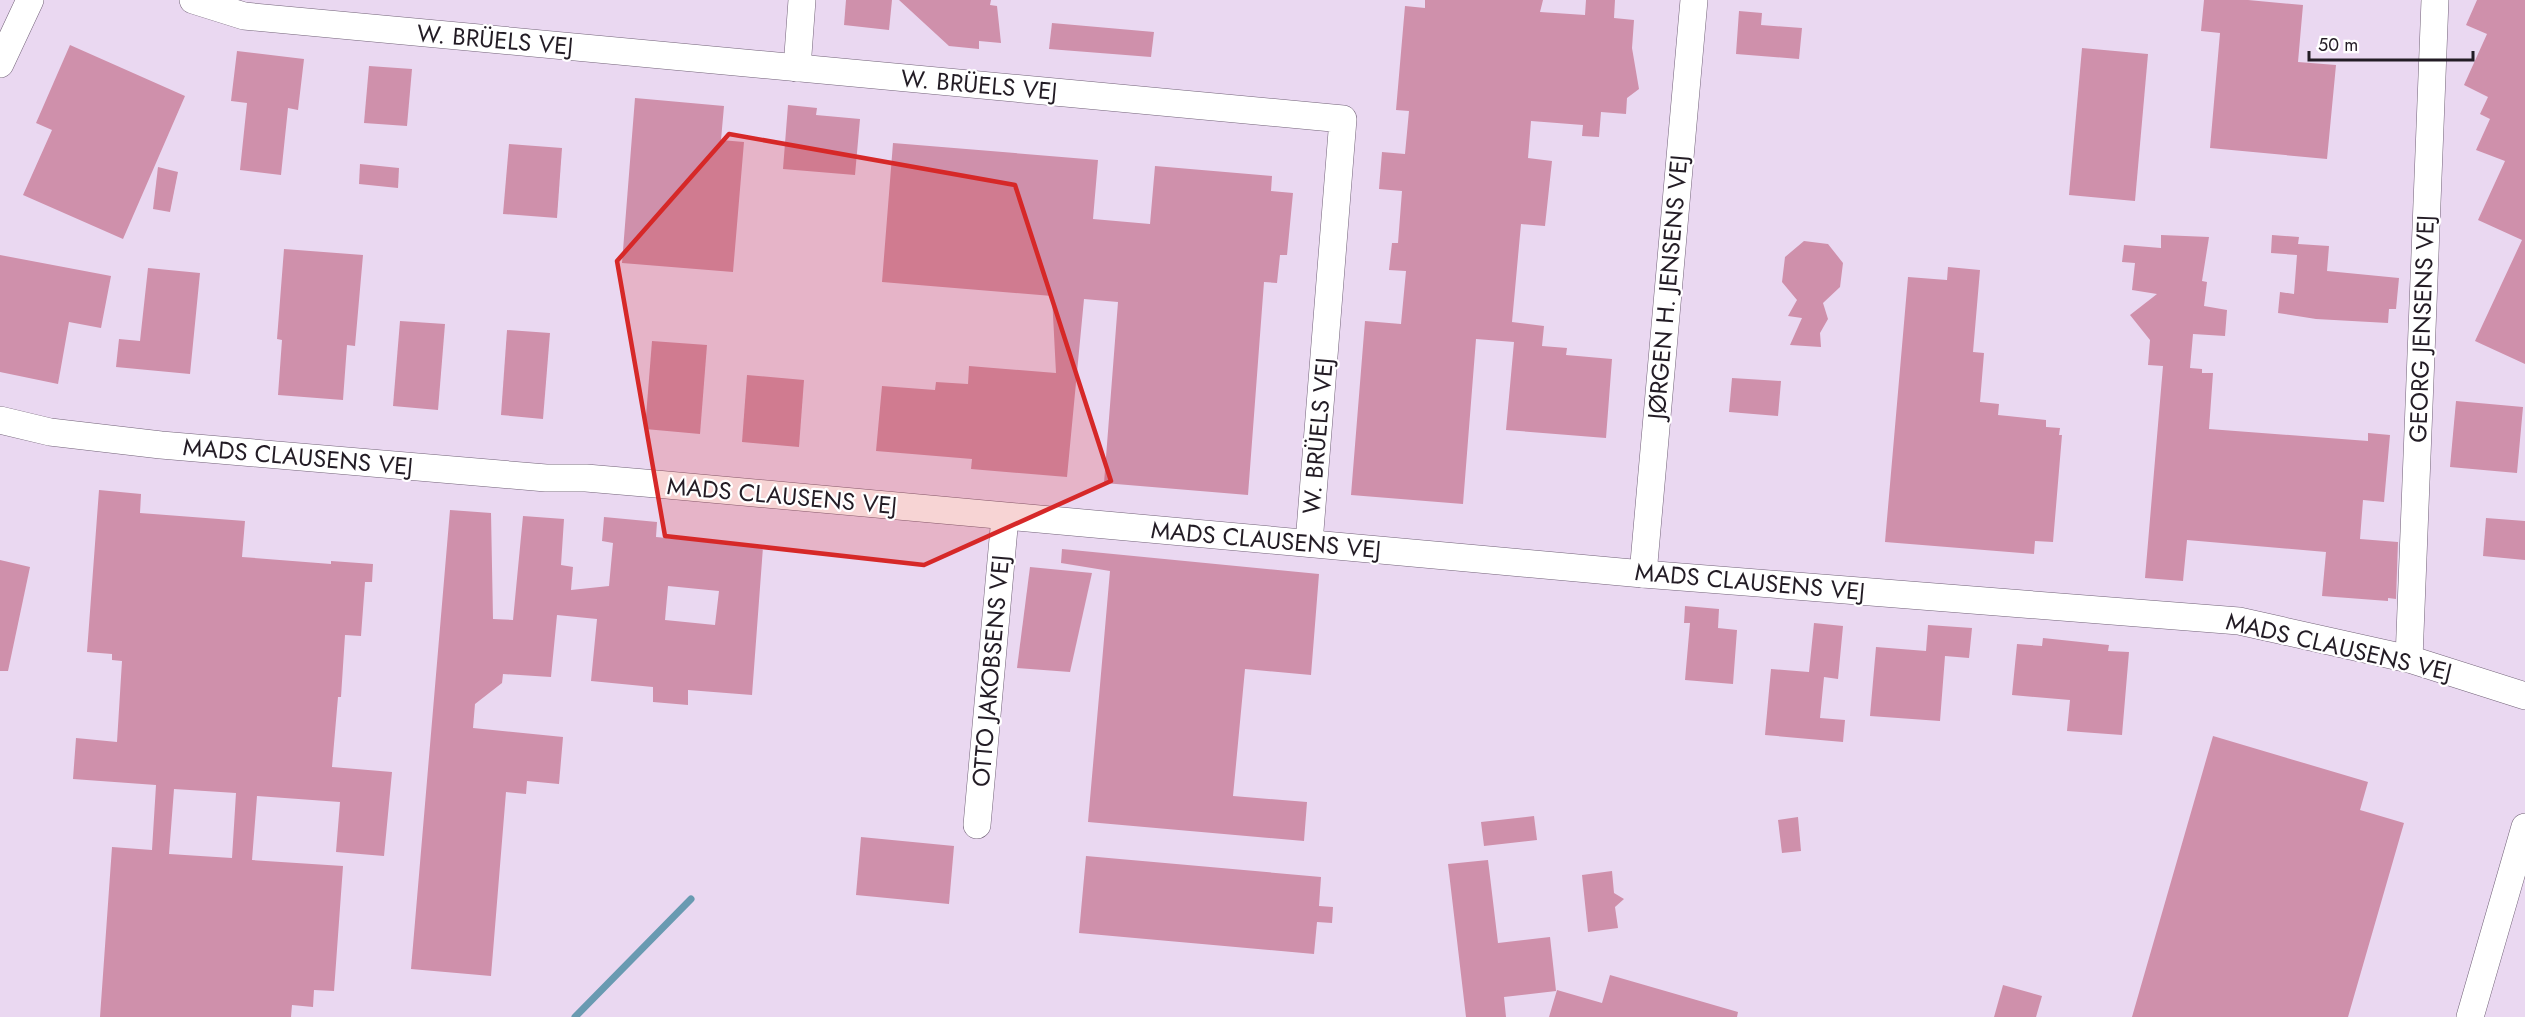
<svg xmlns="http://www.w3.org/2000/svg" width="2525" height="1017" font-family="Jost,sans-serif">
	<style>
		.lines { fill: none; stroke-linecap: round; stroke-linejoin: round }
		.stream { stroke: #699ab1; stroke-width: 7 }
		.building { fill: #cf90ab; fill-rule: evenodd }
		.minor-casing { stroke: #726278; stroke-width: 28 }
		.minor { stroke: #fff; stroke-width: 27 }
		.marked { fill: #d62828; fill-opacity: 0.2; stroke: #d62828; stroke-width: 4.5; stroke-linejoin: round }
		.labels { text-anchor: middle; stroke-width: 4.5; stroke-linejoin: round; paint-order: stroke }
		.street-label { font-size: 24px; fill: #231c25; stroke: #fff }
	</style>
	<rect width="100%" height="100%" fill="#ead8f1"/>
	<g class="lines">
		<!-- stream -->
		<path class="stream" d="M575,1017L691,899"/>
	</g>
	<!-- building -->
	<g class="building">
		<path d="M846,0H892L889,30L844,25Z"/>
		<path d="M899,0H991L990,5L997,6L1001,43L979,41V49L949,46Z"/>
		<path d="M1425,0H1543L1540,12L1585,15L1586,0H1615L1614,18L1634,20L1632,48L1639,89L1627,98L1626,114L1601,112L1599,137L1582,136L1583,125L1531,121L1528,158L1552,161L1545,226L1521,224L1512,322L1544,326L1542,346L1567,348L1566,355L1612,359L1606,438L1506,430L1514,342L1476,339L1463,504L1351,495L1365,321L1401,324L1406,271L1389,270L1392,243H1398L1402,191L1379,189L1382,152L1405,154L1409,111L1396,110L1405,6L1425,8Z"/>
		<path d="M2204,0H2248L2303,5L2298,62L2336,65L2327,159L2210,148L2220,33L2201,31Z"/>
		<path d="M2477,0H2525V364L2475,341L2522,240L2478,220L2505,161L2476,150L2490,119L2480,114L2488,97L2464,85L2487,34L2466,25Z"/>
		<path d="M1739,11L1762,13L1761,25L1802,28L1799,59L1736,54Z"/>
		<path d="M1052,23L1154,32L1151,57L1049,49Z"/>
		<path d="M70,45L185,96L123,239L23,195L52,130L36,123Z"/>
		<path d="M2082,48L2148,54L2135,201L2069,195Z"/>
		<path d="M237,51L304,59L298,110L288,108L281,175L240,170L247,103L231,101Z"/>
		<path d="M369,66L412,69L407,126L364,123Z"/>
		<path d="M635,98L724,106L721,140L744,142L733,272L622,263Z"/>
		<path d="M788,105L817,108L816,115L860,119L855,175L783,169Z"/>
		<path d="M893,143L1098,160L1093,219L1150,224L1155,166L1272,176L1271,191L1293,193L1287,255H1280L1277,283L1264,282L1248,495L1104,483L1118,302L1084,299L1067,477L971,469L972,459L876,451L882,386L935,390L936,382L968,384L969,366L1056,373L1052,296L882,282Z"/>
		<path d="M509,144L562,148L557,218L503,214Z"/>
		<path d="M360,164L399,168L398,188L359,184Z"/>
		<path d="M158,167L178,172L170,212L153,209Z"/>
		<path d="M2161,235L2209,237L2202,281L2207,282L2204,306L2227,310L2225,336L2193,334L2190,368L2202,369V373H2213L2209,429L2368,441V433L2390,435L2384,502L2363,500L2360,539L2398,542L2396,599L2388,598V601L2322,596L2326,552L2187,540L2183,581L2145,578L2163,366L2148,365L2150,340L2130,315L2157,294L2132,290L2135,263L2122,262L2124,245L2161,248Z"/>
		<path d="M2272,235L2299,237L2298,244L2329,246L2327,271L2399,278L2396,309H2389L2388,323L2316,319L2278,313L2280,292L2294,294L2297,255L2271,253Z"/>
		<path d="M1804,241L1828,244L1843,263L1840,287L1823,303L1828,319L1820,333L1821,347L1790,345L1802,318L1788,316L1797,300L1782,282L1785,257Z"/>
		<path d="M284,249L363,255L355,346L347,345L343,400L278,395L282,340L277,339Z"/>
		<path d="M0,255L111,276L101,328L69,322L58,384L0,372Z"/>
		<path d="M1948,267L1980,270L1973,352L1984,353L1980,402L1999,404L1998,415L2046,420V427L2060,428L2059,435H2062L2053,542L2035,541L2034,554L1885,542L1908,277L1947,280Z"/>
		<path d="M148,268L200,273L190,374L116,367L119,339L140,341Z"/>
		<path d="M400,321L445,324L438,410L393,406Z"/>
		<path d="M507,330L550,333L543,419L501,415Z"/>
		<path d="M652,341L707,345L700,434L645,429Z"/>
		<path d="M747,375L804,380L799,447L742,442Z"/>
		<path d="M1732,378L1781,381L1778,416L1729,412Z"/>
		<path d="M2456,401L2523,407L2517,473L2450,467Z"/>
		<path d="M99,490L141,494L140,513L245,521L242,557L331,564V561L373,564L372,582H365L361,636L345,635L341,697H338L332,767L392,772L384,856L336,852L340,802L257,796L252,860L343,866L334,991L314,990L313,1007L292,1005L291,1017H100L112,847L152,850L156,785L73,779L76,738L117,742L122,661L112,660V654L87,652ZM174,789L236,793L232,858L169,854Z"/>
		<path d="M450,510L491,513L493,619L513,620L523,516L564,519L561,565L573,567L571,590L609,586L613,543L602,541L604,517L657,522L656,537L763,547L752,695L688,690V705L653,702V687L591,681L597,619L557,615L551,677L503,674L502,683L475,704L473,728L563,737L559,784L527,781L526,794L506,792L491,976L411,969ZM668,586L719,591L715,625L665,620Z"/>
		<path d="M2486,518L2525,521V560L2483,556Z"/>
		<path d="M1062,549L1319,574L1311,675L1245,669L1233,796L1307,802L1304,841L1088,822L1110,571L1061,563Z"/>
		<path d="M0,560L30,567L8,671H0Z"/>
		<path d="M1030,567L1092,573L1070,672L1017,668Z"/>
		<path d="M1685,606L1719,609L1718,628L1737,630L1733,684L1685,680L1690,623H1684Z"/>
		<path d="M1814,623L1843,626L1838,679L1824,677L1820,718L1845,720L1843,742L1765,735L1771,669L1809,672Z"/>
		<path d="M1928,625L1972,628L1969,658L1945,656L1940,721L1870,716L1876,647L1926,651Z"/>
		<path d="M2043,638L2109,645L2108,651L2129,652L2122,735L2067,731L2070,700L2012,695L2017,644L2042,646Z"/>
		<path d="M2213,736L2368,782L2360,810L2404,823L2348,1017H2132Z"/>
		<path d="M1534,816L1537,840L1484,846L1481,822Z"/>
		<path d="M1798,817L1801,851L1782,853L1778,820Z"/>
		<path d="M861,837L954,846L949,904L856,895Z"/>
		<path d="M1086,856L1321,877L1319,906L1333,907L1332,923L1317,922L1314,954L1079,933Z"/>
		<path d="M1488,860L1498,943L1550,937L1556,991L1504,997L1506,1017H1466L1448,864Z"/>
		<path d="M1612,871L1614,893L1624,899L1615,907L1618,928L1588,932L1582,875Z"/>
		<path d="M1610,975L1738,1012L1737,1017H1549L1557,990L1602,1003Z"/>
		<path d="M2003,985L2042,996L2036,1017H1994Z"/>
	</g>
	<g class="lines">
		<!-- minor casing -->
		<g class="minor-casing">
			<g id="minor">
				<path d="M193,0L244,16L1343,119L1309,543"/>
				<path d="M0,64L30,0"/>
				<path d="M797,68L802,0"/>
				<path d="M0,420L50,432L161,445L546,478H586L656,484L1643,574L2239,621L2409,659L2525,696"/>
				<path d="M1643,574L1694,0"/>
				<path d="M2409,659L2435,0"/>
				<path d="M977,825L1005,517"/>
				<path d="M2470,1017L2525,827"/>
			</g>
		</g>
		<!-- minor -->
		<use href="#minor" class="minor"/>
	</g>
	<!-- marked area -->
	<path class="marked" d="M729,134L1015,185L1111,481L924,565L665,536L617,261Z"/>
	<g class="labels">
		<!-- street labels -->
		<g class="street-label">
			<text transform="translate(495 40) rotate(5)" y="8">W. BRÜELS VEJ</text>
			<text transform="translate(979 85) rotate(5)" y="8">W. BRÜELS VEJ</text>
			<text transform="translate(1668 287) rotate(-85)" y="8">JØRGEN H. JENSENS VEJ</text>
			<text transform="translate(2422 329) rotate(-88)" y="8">GEORG JENSENS VEJ</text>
			<text transform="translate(1318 436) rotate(-85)" y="8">W. BRÜELS VEJ</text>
			<text transform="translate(298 457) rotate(5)" y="8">MADS CLAUSENS VEJ</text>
			<text transform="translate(782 496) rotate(5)" y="8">MADS CLAUSENS VEJ</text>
			<text transform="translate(1266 540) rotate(5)" y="8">MADS CLAUSENS VEJ</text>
			<text transform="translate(1750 582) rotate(5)" y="8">MADS CLAUSENS VEJ</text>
			<text transform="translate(2339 647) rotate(13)" y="8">MADS CLAUSENS VEJ</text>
			<text transform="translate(991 671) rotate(-85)" y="8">OTTO JAKOBSENS VEJ</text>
		</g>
	</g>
	<!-- scale -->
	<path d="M2309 51v9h164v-9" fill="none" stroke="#231c25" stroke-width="3"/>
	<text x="2318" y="51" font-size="18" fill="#231c25" stroke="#ffffff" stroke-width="4.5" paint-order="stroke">50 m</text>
</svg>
